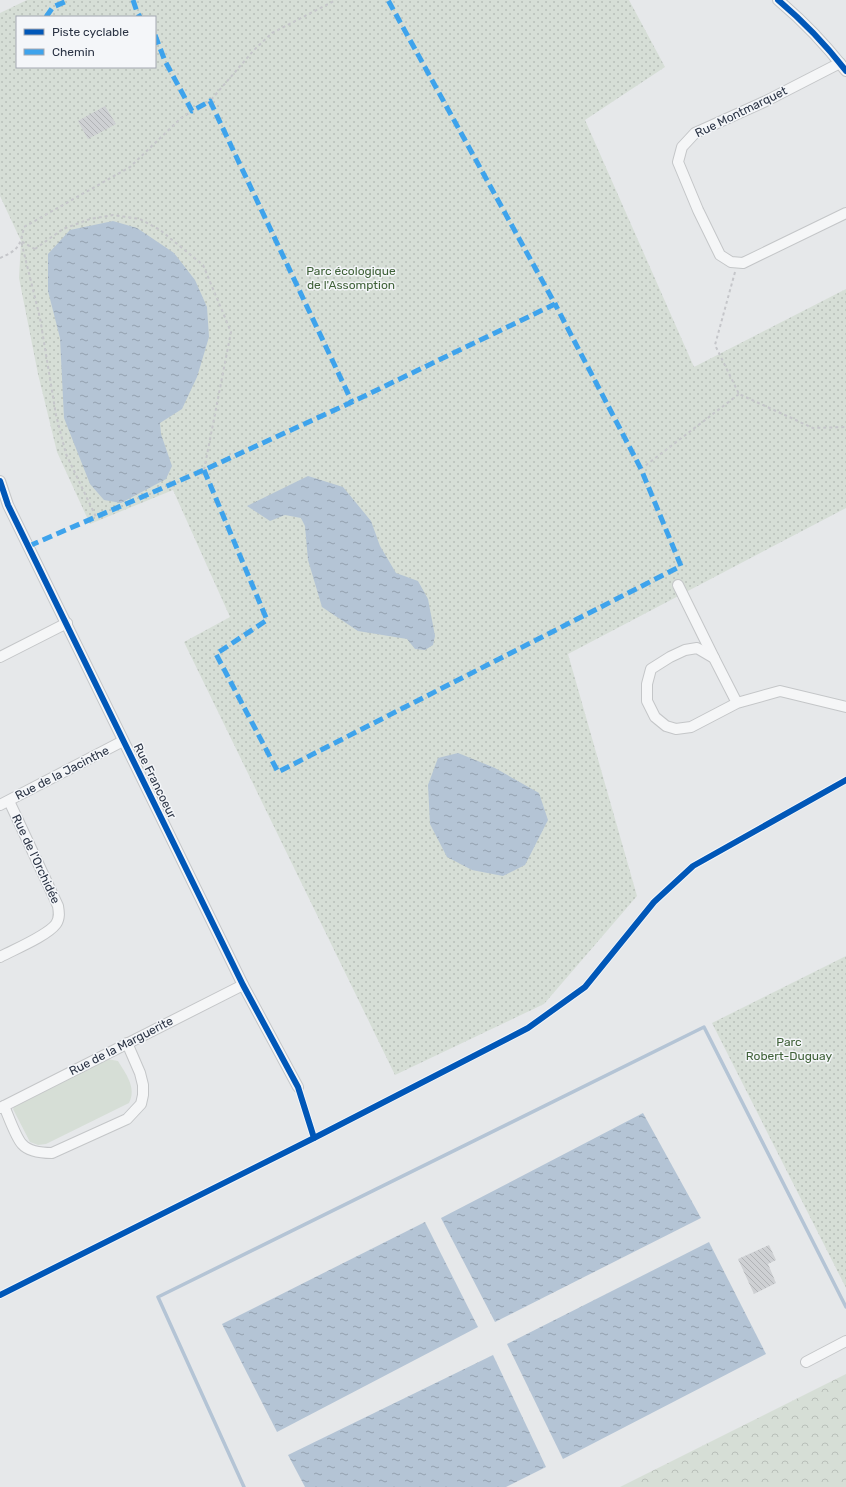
<svg xmlns="http://www.w3.org/2000/svg" width="846" height="1487" font-family="Rubik,sans-serif">
	<style>
		.grass { fill: #d6ded6 }
		.forest { fill: url(#forest-crowns) }
		.park { fill: url(#park-dots); fill-rule: evenodd }
		.water { fill: url(#water-ripples) }
		.lines { fill: none; stroke-linecap: round; stroke-linejoin: round }
		.stream { stroke: #b4c4d5; stroke-width: 3.5 }
		.building { fill: url(#building-back-hatch) }
		.minor-casing { stroke: #c4c6c8; stroke-width: 12 }
		.path { stroke: #c5c6ca; stroke-width: 2; stroke-dasharray: 3 3; stroke-linecap: butt }
		.minor { stroke: #f5f6f7; stroke-width: 10 }
		.quiet { stroke: #3ea3ec; stroke-width: 5; stroke-dasharray: 10 5; stroke-linecap: butt }
		.cycleway-casing { stroke: #f4f6f9; stroke-width: 8 }
		.cycleway { stroke: #0057b8; stroke-width: 6 }
		.labels { text-anchor: middle; stroke-width: 3; stroke-linejoin: round; paint-order: stroke }
		.street-label { font-size: 12px; fill: #2b3445; stroke: #f4f6f9 }
		.park-label { font-size: 12px; fill: #3f6138; stroke: #f4f6f9 }
	</style>
	<defs>
		<pattern id="forest-crowns" width="20" height="18" patternUnits="userSpaceOnUse"><rect width="20" height="18" fill="#d6ded6"/><path d="M2 6a3 3 0 1 1 6 0M12 15a3 3 0 1 1 6 0" fill="none" stroke="#b8bfb9"/></pattern>
		<pattern id="park-dots" width="8" height="8" patternUnits="userSpaceOnUse"><rect width="8" height="8" fill="#d6ded6"/><path d="M2 2h.1M6 6h.1" fill="none" stroke="#b8bfb9" stroke-width="1.8" stroke-linecap="round"/></pattern>
		<pattern id="water-ripples" width="26" height="14" patternUnits="userSpaceOnUse"><rect width="26" height="14" fill="#b4c4d5"/><path d="M2 4q2-2 4 0t4 0M15 11q2-2 4 0t4 0" fill="none" stroke="#93a0af"/></pattern>
		<pattern id="building-back-hatch" width="6" height="6" patternUnits="userSpaceOnUse"><rect width="6" height="6" fill="#ced0d3"/><path d="M-1 5l2 2M0 0l6 6M5-1l2 2" fill="none" stroke="#b1b3b6"/></pattern>
	</defs>
	<rect width="100%" height="100%" fill="#e6e8ea"/>
	<!-- grass -->
	<path class="grass" d="M107,1059L118,1061C126,1074 137,1088 129,1103L46,1144L38,1145L30,1142L13,1109L16,1104Z"/>
	<!-- forest -->
	<path class="forest" d="M846,1374V1487H620Z"/>
	<!-- park -->
	<g class="park">
		<path d="M27,0H629L665,67L585,120L694,367L846,289V508L568,654L637,896L544,1004L395,1075L184,642L230,617L173,490L90,524L57,452L38,374L19,278L21,241L0,196V13ZM17,17H155V67H17Z"/>
		<path d="M846,956V1288L712,1023Z"/>
	</g>
	<!-- water -->
	<g class="water">
		<path d="M113,221L137,228L174,253L195,280L207,307L209,337L197,377L182,409L160,423L161,434L172,466L166,479L121,503L104,500L90,484L64,418L60,338L48,291V254L70,230Z"/>
		<path d="M308,476L343,487L371,521L380,546L396,573L418,581L428,599L435,636L433,645L425,650L415,649L407,639L358,631L322,607L308,560L305,526L301,518L285,515L270,521L247,506Z"/>
		<path d="M458,753L495,768L539,793L548,820L525,865L503,876L472,870L447,857L430,824L428,785L438,758Z"/>
		<path d="M643,1113L701,1218L495,1322L441,1218Z"/>
		<path d="M425,1222L478,1327L277,1432L222,1324Z"/>
		<path d="M709,1242L766,1354L563,1459L507,1344Z"/>
		<path d="M493,1355L546,1467L506,1487H305L288,1455Z"/>
	</g>
	<g class="lines">
		<!-- stream -->
		<path class="stream" d="M244,1487L158,1297L704,1027L846,1307"/>
	</g>
	<!-- building -->
	<g class="building">
		<path d="M105,106L116,124L88,139L78,121Z"/>
		<path d="M769,1245L776,1260L768,1264L776,1283L754,1294L738,1259Z"/>
	</g>
	<g class="lines">
		<!-- minor casing -->
		<g class="minor-casing">
			<g id="minor">
				<path d="M778,0C803,21 826,45 846,71"/>
				<path d="M840,63L766,101L695,133L682,147L678,162L698,210L720,255L731,262L743,263L846,213"/>
				<path d="M0,481L8,505L243,985L298,1087"/>
				<path d="M678,585L714,658"/>
				<path d="M0,657L67,623"/>
				<path d="M737,703L714,658L697,648L685,650L670,657L651,669L647,684V701L655,717L666,726L676,729L691,727L737,703L780,691L846,707"/>
				<path d="M0,805L123,741"/>
				<path d="M0,957C15,949 47,936 56,924C60,918 59,912 58,906L9,801"/>
				<path d="M4,1106C8,1115 16,1138 22,1144C29,1152 42,1153 52,1153L127,1119L141,1104L143,1095V1085L140,1073L127,1043"/>
				<path d="M0,1108L243,985"/>
				<path d="M806,1362L846,1341"/>
			</g>
		</g>
		<!-- path -->
		<g class="path">
			<path d="M35,249L63,229L90,219L113,215L140,219L160,230L203,265L231,332L204,470"/>
			<path d="M35,249L21,241L40,318L56,415L66,454L96,517"/>
			<path d="M0,258C18,250 20,247 24,227L130,167L181,118L210,101L254,50L272,33L336,0"/>
			<path d="M735,272L715,345L739,394L813,428L846,427"/>
			<path d="M641,469L739,394"/>
			<path d="M671,571L674,576"/>
		</g>
		<!-- minor -->
		<use href="#minor" class="minor"/>
		<!-- quiet -->
		<g class="quiet">
			<path d="M133,0L137,12L140,17"/>
			<path d="M46,17L53,7L69,0"/>
			<path d="M155,35L165,61L192,111L210,101L352,402"/>
			<path d="M204,470L267,620L216,654L278,772L681,566L641,469L555,304"/>
			<path d="M29,546L204,470L352,402L555,304L388,0"/>
		</g>
		<!-- cycleway casing -->
		<g class="cycleway-casing">
			<g id="cycleway">
				<path d="M778,0C803,21 826,45 846,71"/>
				<path d="M0,481L8,505L243,985L298,1087L314,1138"/>
				<path d="M0,1295L314,1138L528,1028L585,987L654,902L693,866L846,780"/>
			</g>
		</g>
		<!-- cycleway -->
		<use href="#cycleway" class="cycleway"/>
	</g>
	<g class="labels">
		<!-- street labels -->
		<g class="street-label">
			<text transform="translate(741 112) rotate(-26)" y="4">Rue Montmarquet</text>
			<text transform="translate(62 773) rotate(-27)" y="4">Rue de la Jacinthe</text>
			<text transform="translate(155 781) rotate(64)" y="4">Rue Francoeur</text>
			<text transform="translate(36 859) rotate(65)" y="4">Rue de l'Orchidée</text>
			<text transform="translate(121 1046) rotate(-27)" y="4">Rue de la Marguerite</text>
		</g>
		<!-- park labels -->
		<g class="park-label">
			<text x="351" y="275">Parc écologique<tspan x="351" dy="14">de l'Assomption</tspan></text>
			<text x="789" y="1046">Parc<tspan x="789" dy="14">Robert-Duguay</tspan></text>
		</g>
	</g>
	<!-- legend -->
	<rect x="16" y="16" width="140" height="52" fill="#f4f6f9" stroke="#a4a8b1"/>
	<rect x="24" y="29" width="20" height="6" fill="#0057b8" stroke="#a4a8b1"/>
	<text x="52" y="36" font-size="12" fill="#2b3445">Piste cyclable</text>
	<rect x="24" y="49" width="20" height="6" fill="#3ea3ec" stroke="#a4a8b1"/>
	<text x="52" y="56" font-size="12" fill="#2b3445">Chemin</text>
</svg>
